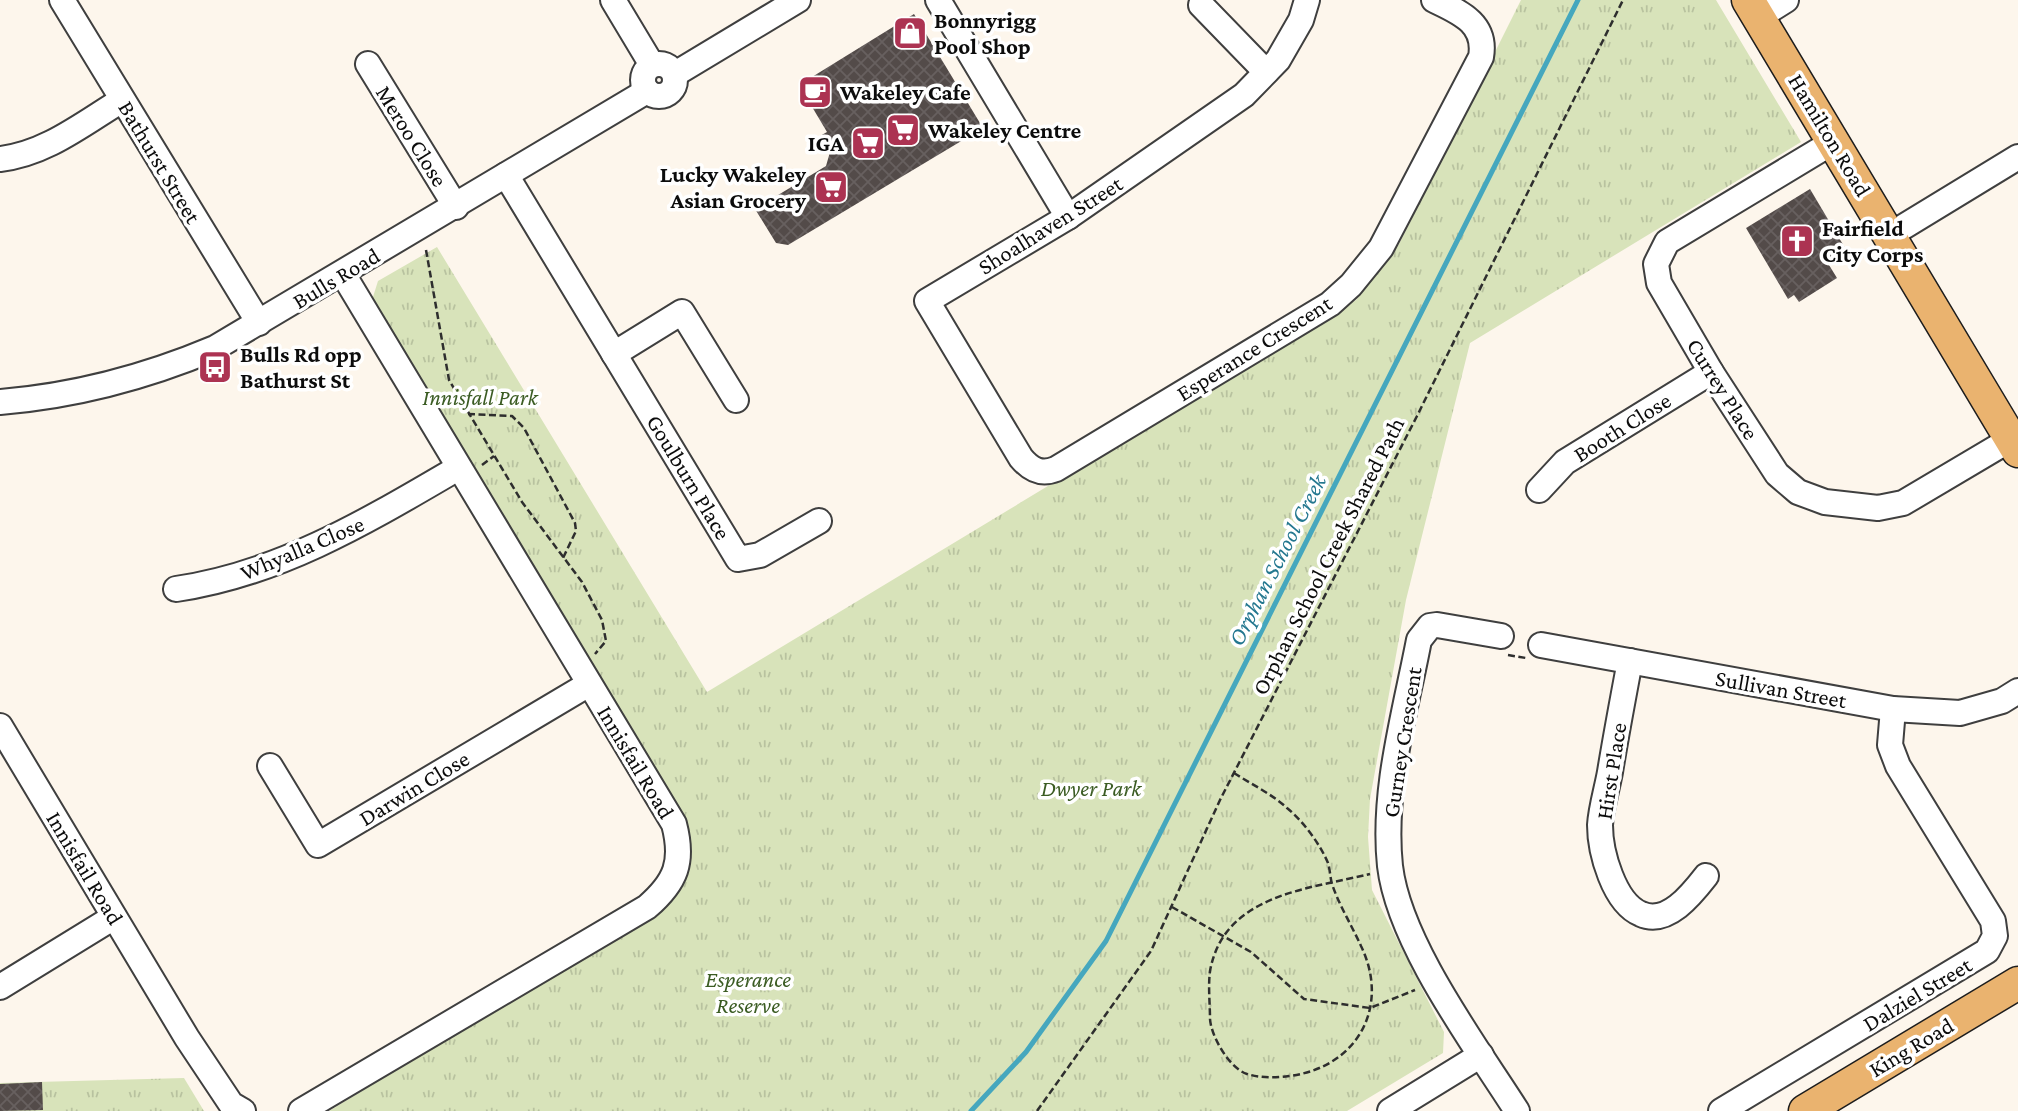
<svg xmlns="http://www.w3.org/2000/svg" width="2018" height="1111" font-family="'Crimson Pro',serif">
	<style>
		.park { fill: url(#park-tufts) }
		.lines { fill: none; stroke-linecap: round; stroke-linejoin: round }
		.stream { stroke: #45a7be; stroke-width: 5 }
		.building { fill: url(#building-cross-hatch) }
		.minor-casing { stroke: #3f3f3f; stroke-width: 28 }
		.major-casing { stroke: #1d1d1d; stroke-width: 35 }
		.path { stroke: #2e2e2e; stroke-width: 2.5; stroke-dasharray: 7 3.5; stroke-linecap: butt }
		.minor { stroke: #fff; stroke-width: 24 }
		.major { stroke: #eab36f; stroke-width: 32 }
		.labels { text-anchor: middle; stroke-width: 7; stroke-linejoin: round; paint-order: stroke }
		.poi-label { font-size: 23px; font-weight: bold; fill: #0c0c0c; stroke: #fff; text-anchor: start }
		.street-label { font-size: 23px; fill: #0c0c0c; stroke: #fff }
		.park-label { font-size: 23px; font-style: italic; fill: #3b5c23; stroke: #fff }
		.water-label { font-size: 24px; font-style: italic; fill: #23778f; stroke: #fff }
	</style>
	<defs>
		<pattern id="park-tufts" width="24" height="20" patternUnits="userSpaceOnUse" patternTransform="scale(1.75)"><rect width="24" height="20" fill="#d8e3ba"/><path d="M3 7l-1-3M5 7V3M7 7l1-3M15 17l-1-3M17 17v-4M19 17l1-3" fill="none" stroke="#b8c29f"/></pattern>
		<pattern id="building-cross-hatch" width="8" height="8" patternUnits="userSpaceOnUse" patternTransform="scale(1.75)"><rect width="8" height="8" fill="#534b49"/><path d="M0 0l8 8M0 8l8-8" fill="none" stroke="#67605f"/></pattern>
	</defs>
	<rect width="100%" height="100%" fill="#fdf6ec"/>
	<!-- park -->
	<g class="park">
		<path d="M1521,0H1716L1801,142L1470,343L1406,600L1370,799L1368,837L1372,890L1444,1032L1443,1053L1347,1111H329L662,907L682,888L688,858L683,816L372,300L378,281L437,247L707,692L1356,300L1399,244Z"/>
		<path d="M184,1078L204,1111H0V1083Z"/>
	</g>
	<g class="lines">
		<!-- stream -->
		<path class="stream" d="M971,1111L1026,1052L1106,941L1578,0"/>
	</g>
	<!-- building -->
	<g class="building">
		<path d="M914,14L983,128L788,245L776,243L755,209L826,166L830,152L820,136L827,132L799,85Z"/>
		<path d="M1810,189L1848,253L1829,265L1837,278L1799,302L1794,295L1788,299L1746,228Z"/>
		<path d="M42,1082L43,1110L0,1111V1084Z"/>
	</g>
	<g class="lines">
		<!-- minor casing -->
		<g class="minor-casing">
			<g id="minor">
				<path d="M62,0L259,323"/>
				<path d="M613,0L652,65"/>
				<path d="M938,0L1068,217"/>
				<path d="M1307,0L1301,20L1278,60L1244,95L1068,217L927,301L1021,458C1031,470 1041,475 1056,469L1330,304L1351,285L1381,248L1481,57C1487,23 1459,12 1434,0"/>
				<path d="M1201,5L1266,72"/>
				<path d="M1759,17L1786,0"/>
				<circle cx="659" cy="80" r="16"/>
				<path d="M368,64L456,207"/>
				<path d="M675,74L798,0"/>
				<path d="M1833,142L1667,242L1656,264L1659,283L1711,372L1777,474L1798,492L1825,502L1878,508L1903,503L2011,439"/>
				<path d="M0,159C46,154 84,123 122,100"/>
				<path d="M506,175L738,559L760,555L819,521"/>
				<path d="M1890,235L2018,157"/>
				<path d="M614,354L682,312L736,400"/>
				<path d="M0,402C75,396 146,377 215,348L647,91"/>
				<path d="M1539,490L1565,462L1711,372"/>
				<path d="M176,589C280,574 369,520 458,468"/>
				<path d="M1501,636L1437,625L1430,626L1419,640C1405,713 1382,791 1390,866C1399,943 1475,1045 1517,1111"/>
				<path d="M1541,645L1893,709L1960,713L2002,701L2018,691"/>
				<path d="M1630,661C1623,698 1616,735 1610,772C1607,789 1601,808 1600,825C1600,852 1614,903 1641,914C1667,926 1692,894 1706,876"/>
				<path d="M0,726L187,1038L231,1104L243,1111"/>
				<path d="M270,766L318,845L589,684"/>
				<path d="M0,987L114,917"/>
				<path d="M301,1111L647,907C676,882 684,862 674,824L343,274"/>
				<path d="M1390,1111L1481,1055"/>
				<path d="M1721,1111L1987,951L1995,936L1993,921L1898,766L1890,745L1893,709"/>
			</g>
		</g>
		<!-- major casing -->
		<g class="major-casing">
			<g id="major">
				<path d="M1748,0L2018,451"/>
				<path d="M1805,1111L2018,983"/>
			</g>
		</g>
		<!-- path -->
		<g class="path">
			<path d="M426,250L449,380L522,502L582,582L602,620L606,641L595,654"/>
			<path d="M468,414L512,416L524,428L575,523L576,531L563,558"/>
			<path d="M482,465L494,456"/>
			<path d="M1508,655L1526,658"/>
			<path d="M1234,773C1251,784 1272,794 1287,808C1303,821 1320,844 1328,863C1330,869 1330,877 1332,884C1339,905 1352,926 1361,946C1391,1008 1356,1068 1289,1076C1276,1078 1260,1078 1247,1074C1229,1068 1211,1036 1210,1019C1210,1003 1208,987 1210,971C1224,894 1309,889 1370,874"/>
			<path d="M1172,907L1251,952L1304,999L1370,1008L1415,990"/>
			<path d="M1037,1111L1151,951L1220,800L1417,416L1623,0"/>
		</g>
		<!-- minor -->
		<use href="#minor" class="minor"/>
		<!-- major -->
		<use href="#major" class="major"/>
	</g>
	<!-- icons -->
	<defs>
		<g id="shop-square" transform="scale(1.75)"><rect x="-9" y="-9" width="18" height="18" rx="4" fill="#ac3352" stroke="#fff"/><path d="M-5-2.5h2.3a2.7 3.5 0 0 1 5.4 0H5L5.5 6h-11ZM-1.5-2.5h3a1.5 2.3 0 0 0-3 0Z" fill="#fff"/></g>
		<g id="cafe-square" transform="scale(1.75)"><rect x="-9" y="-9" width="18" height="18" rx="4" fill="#ac3352" stroke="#fff"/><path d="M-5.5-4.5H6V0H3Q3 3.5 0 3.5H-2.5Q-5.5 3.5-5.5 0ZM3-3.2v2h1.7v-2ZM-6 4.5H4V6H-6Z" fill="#fff"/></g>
		<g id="supermarket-square" transform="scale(1.75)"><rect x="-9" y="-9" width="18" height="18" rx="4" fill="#ac3352" stroke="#fff"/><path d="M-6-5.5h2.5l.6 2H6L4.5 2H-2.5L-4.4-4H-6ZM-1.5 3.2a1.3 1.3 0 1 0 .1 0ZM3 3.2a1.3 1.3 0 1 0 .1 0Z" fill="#fff"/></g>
		<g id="church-square" transform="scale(1.75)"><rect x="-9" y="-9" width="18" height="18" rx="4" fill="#ac3352" stroke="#fff"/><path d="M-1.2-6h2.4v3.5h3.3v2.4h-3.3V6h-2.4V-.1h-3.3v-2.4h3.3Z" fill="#fff"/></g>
		<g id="bus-square" transform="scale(1.75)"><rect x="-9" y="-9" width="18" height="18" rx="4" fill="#ac3352" stroke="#fff"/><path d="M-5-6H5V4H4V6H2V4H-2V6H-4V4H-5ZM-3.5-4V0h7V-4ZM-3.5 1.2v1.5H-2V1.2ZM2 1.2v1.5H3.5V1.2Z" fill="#fff"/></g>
	</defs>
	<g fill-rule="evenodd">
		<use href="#shop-square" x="910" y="33"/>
		<use href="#cafe-square" x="815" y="92"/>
		<use href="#supermarket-square" x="903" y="130"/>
		<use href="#supermarket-square" x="868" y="143"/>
		<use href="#supermarket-square" x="831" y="187"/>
		<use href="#church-square" x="1797" y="241"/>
		<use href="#bus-square" x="215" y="367"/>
	</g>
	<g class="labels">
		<!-- poi labels -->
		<g class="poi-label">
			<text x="934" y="28">Bonnyrigg<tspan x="934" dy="26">Pool Shop</tspan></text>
			<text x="840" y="100">Wakeley Cafe</text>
			<text x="928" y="138">Wakeley Centre</text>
			<text x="844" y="151" text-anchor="end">IGA</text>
			<text x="806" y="182" text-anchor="end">Lucky Wakeley<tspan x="806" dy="26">Asian Grocery</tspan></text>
			<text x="1822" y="236">Fairfield<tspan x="1822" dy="26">City Corps</tspan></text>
			<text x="240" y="362">Bulls Rd opp<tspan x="240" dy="26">Bathurst St</tspan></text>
		</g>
		<!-- street labels -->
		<g class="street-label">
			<text transform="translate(1830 135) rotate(59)" y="8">Hamilton Road</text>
			<text transform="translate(412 136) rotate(58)" y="8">Meroo Close</text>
			<text transform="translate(160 162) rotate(59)" y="8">Bathurst Street</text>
			<text transform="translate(1050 225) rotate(-32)" y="8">Shoalhaven Street</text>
			<text transform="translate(336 278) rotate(-31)" y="8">Bulls Road</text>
			<text transform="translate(1254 348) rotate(-32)" y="8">Esperance Crescent</text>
			<text transform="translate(1723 389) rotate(58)" y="8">Currey Place</text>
			<text transform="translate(1622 427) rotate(-32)" y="8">Booth Close</text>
			<text transform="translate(689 477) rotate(59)" y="8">Goulburn Place</text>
			<text transform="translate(302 548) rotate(-23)" y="8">Whyalla Close</text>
			<text transform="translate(1328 556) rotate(-63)" y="8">Orphan School Creek Shared Path</text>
			<text transform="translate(1781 689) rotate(10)" y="8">Sullivan Street</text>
			<text transform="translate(1402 742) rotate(-81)" y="8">Gurney Crescent</text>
			<text transform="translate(636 762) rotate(59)" y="8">Innisfail Road</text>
			<text transform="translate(1611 771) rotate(-81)" y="8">Hirst Place</text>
			<text transform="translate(414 788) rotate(-31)" y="8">Darwin Close</text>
			<text transform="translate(85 868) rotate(59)" y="8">Innisfail Road</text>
			<text transform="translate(1917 994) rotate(-31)" y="8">Dalziel Street</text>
			<text transform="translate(1911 1047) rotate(-31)" y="8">King Road</text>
		</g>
		<!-- park labels -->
		<g class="park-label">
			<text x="480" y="405">Innisfall Park</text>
			<text x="1091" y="796">Dwyer Park</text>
			<text x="748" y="987">Esperance<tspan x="748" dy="26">Reserve</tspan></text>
		</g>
		<!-- water labels -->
		<g class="water-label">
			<text transform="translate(1277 560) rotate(-63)" y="8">Orphan School Creek</text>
		</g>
	</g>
</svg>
